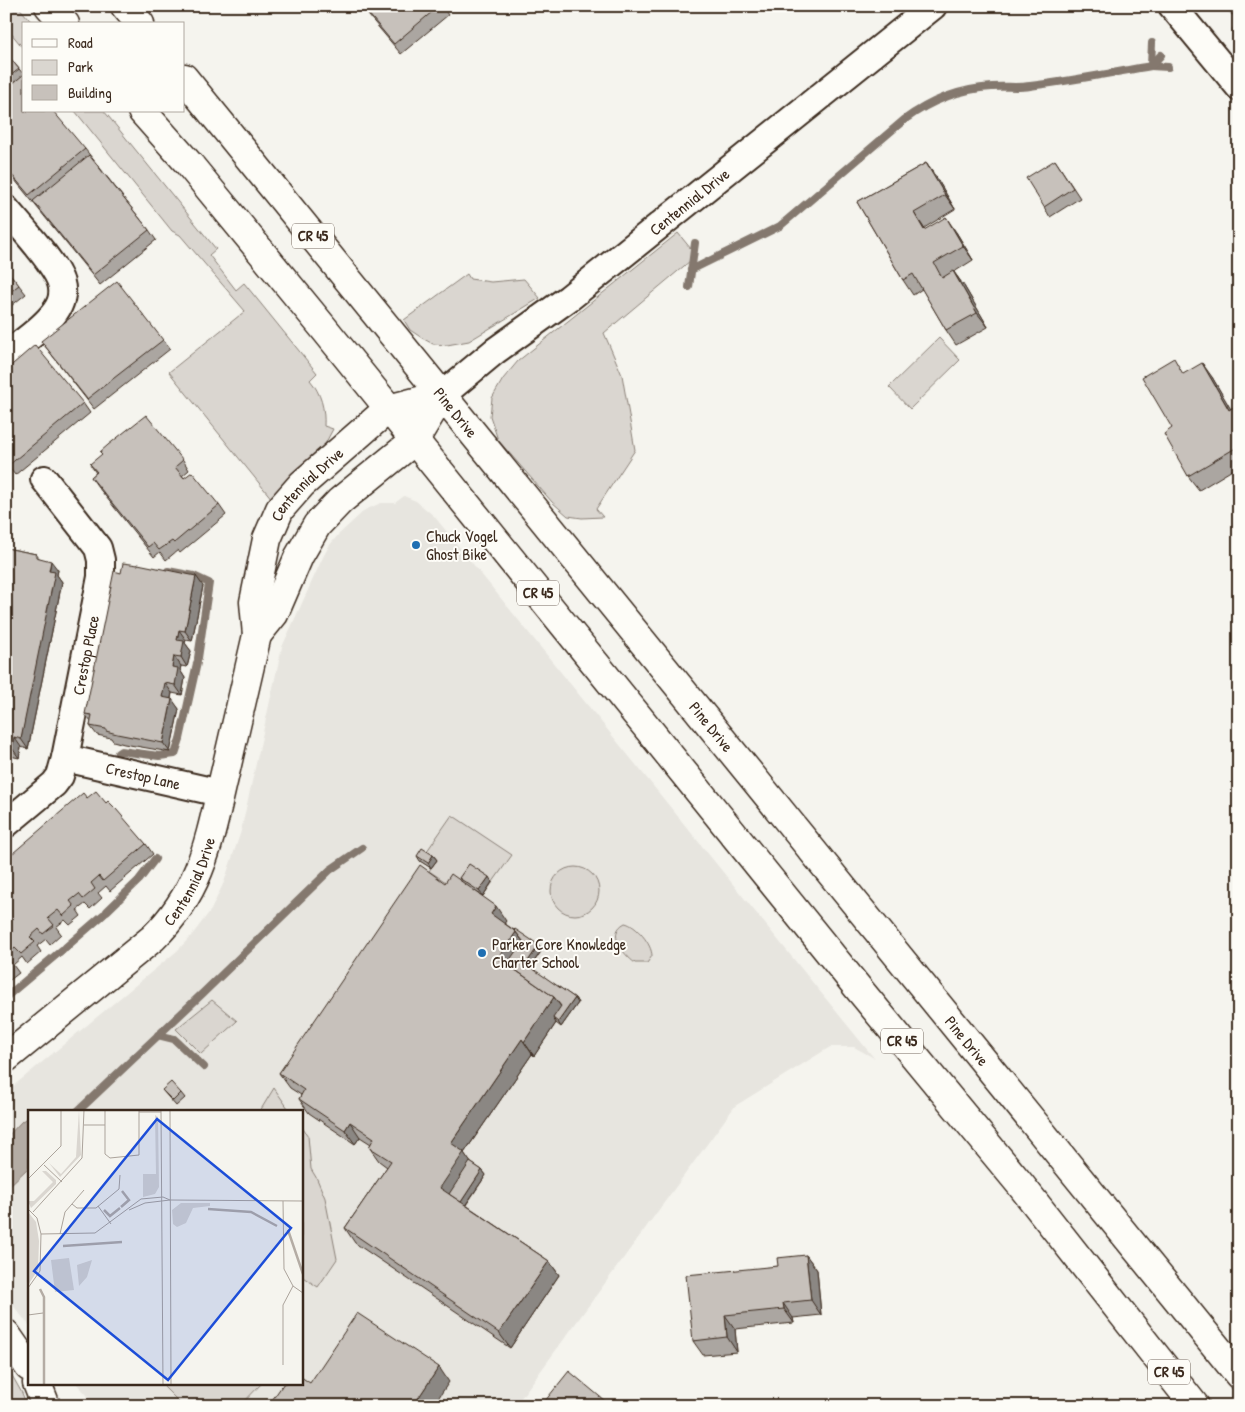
<svg xmlns="http://www.w3.org/2000/svg" width="1245" height="1412" font-family="'Patrick Hand',sans-serif">
	<style>
		.built { fill: #e7e5df }
		.green { fill: #dad6d0; stroke: #8a8077 }
		.water { fill: #b4aca4; stroke: #84786e }
		.lines { fill: none; stroke-linecap: round; stroke-linejoin: round }
		.stream { stroke: #84786e; stroke-width: 8 }
		.minor-casing { stroke: #3b2a1e; stroke-width: 30 }
		.tertiary-casing { stroke: #3b2a1e; stroke-width: 31 }
		.primary-casing { stroke: #3b2a1e; stroke-width: 31 }
		.minor { stroke: #fdfcf7; stroke-width: 26 }
		.tertiary { stroke: #fdfcf7; stroke-width: 28 }
		.primary { stroke: #fdfcf7; stroke-width: 28 }
		.wall { fill: #aba6a1; stroke: #3b2a1e }
		.shaded-wall { fill: #8b8783; stroke: #3b2a1e }
		.building { fill: #c7c1bb; stroke: #3b2a1e }
		.poi-dot { fill: #1f6fb2; stroke: #fdfcf7; stroke-width: 2 }
		.labels { text-anchor: middle; stroke-width: 4; stroke-linejoin: round; paint-order: stroke }
		.shield { fill: #fdfcf7; stroke: #75695f; stroke-width: 1 }
		.shield-label { font-size: 15px; font-weight: bold; fill: #3b2a1e }
		.street-label { font-size: 16px; fill: #3b2a1e; stroke: #fdfcf7 }
		.poi-label { font-size: 16px; fill: #3b2a1e; stroke: #fdfcf7; text-anchor: start }
		.inset-river { fill: none; stroke: #b4aca4; stroke-width: 2.5 }
		.inset-road { fill: none; stroke: #aba39b; stroke-width: 1 }
		.view { fill: #1d4ed8; fill-opacity: 0.15; stroke: #1d4ed8; stroke-width: 2.5 }
		.inset-edge { fill: none; stroke: #3b2a1e; stroke-width: 2.5 }
	</style>
	<rect width="100%" height="100%" fill="#f5f4ee"/>
	<filter id="ink" filterUnits="userSpaceOnUse"><feTurbulence type="fractalNoise" baseFrequency=".02" numOctaves="2"/><feDisplacementMap in="SourceGraphic" scale="10" xChannelSelector="R" yChannelSelector="G"/><feConvolveMatrix kernelMatrix="1 2 1 2 8 2 1 2 1" color-interpolation-filters="sRGB"/></filter>
	<g filter="url(#ink)">
		<!-- built -->
		<path class="built" d="M404,496L416,501L434,516L874,1058L854,1047H830L735,1106L515,1406H97L76,1383H301V1111H29V1325L6,1297V1092L177,951L192,935L211,910L224,882L241,831L282,647L323,557L329,546L338,535L365,510L381,503H395Z"/>
		<!-- green -->
		<g class="green">
			<path d="M6,6H18L33,24H24V49L6,27Z"/>
			<path d="M75,111H104L216,249L209,255L236,290L244,283L317,373L310,380C321,393 325,409 324,426L333,429L323,448L295,470L272,499L169,372L245,311L180,235L172,231Z"/>
			<path d="M678,233L691,249L690,261L604,333L622,375L635,450L596,509L603,517L582,518L568,516L552,502L498,440L490,416L492,398L503,379L518,361Z"/>
			<path d="M467,274L470,279L491,282L524,279L540,298L469,341L447,345L433,344L422,338L410,330L404,320Z"/>
			<path d="M939,338L960,360L910,409L889,387Z"/>
			<path d="M452,815L512,855L483,896L460,881L455,888L429,871L431,868L420,861Z"/>
			<circle cx="575" cy="891" r="24"/>
			<path d="M625,923C636,925 652,944 652,956L647,963H635C623,954 606,933 625,923Z"/>
			<path d="M212,1000L237,1021L201,1054L176,1029Z"/>
			<path d="M274,1088L290,1111H260Z"/>
			<path d="M301,1126L308,1136L311,1169L317,1179L325,1198L337,1259L318,1287L301,1276Z"/>
			<path d="M6,1365L22,1393L27,1406H6Z"/>
			<path d="M160,1383H262L240,1406H183Z"/>
		</g>
		<!-- water -->
		<path class="water" d="M29,1117V1167L6,1189V1138L22,1121Z"/>
		<g class="lines">
			<!-- stream -->
			<g class="stream">
				<path d="M1222,6L1229,7L1239,16"/>
				<path d="M1236,30L1239,29"/>
				<path d="M1152,43L1151,66L1168,67"/>
				<path d="M691,270L780,226L904,120C931,100 959,89 992,87C1005,86 1018,88 1030,86C1071,81 1111,73 1151,66L1161,55"/>
				<path d="M689,287L695,243"/>
				<path d="M168,571L194,576L209,583L198,658"/>
				<path d="M118,753L121,751L159,756L175,754L180,739L197,663"/>
				<path d="M107,911L139,880L155,859"/>
				<path d="M66,947L103,915"/>
				<path d="M6,997L62,950"/>
				<path d="M158,1035L174,1039L204,1067"/>
				<path d="M78,1111L203,993L330,870L362,848"/>
			</g>
			<!-- minor casing -->
			<g class="minor-casing">
				<g id="minor">
					<path d="M1172,6L1239,87"/>
					<path d="M6,209C20,226 56,264 61,283C64,293 61,304 55,312C43,329 22,342 6,355"/>
					<path id="s1" d="M442,395L495,351L569,298L933,6"/>
					<path id="s2" d="M65,758L220,793"/>
					<path id="s3" d="M6,824L54,784L60,776L65,758L101,577V560L98,548L44,479"/>
				</g>
			</g>
			<!-- tertiary casing -->
			<g class="tertiary-casing">
				<g id="tertiary">
					<path d="M257,635L274,614L299,556L317,525L340,501L414,441L442,395"/>
					<path id="s4" d="M6,1058L153,938C204,888 210,835 226,769C236,724 247,680 257,635L254,602L267,539L280,509L302,484L388,409L442,395"/>
					<path d="M6,1334L29,1367"/>
					<path d="M37,1383L46,1406"/>
				</g>
			</g>
			<!-- primary casing -->
			<g class="primary-casing">
				<g id="primary">
					<path d="M49,6L65,24"/>
					<path d="M125,6L140,24"/>
					<path id="s5" d="M184,78L1239,1375"/>
					<path d="M142,111L189,164L322,326L858,988L1020,1184L1195,1406"/>
				</g>
			</g>
			<!-- minor -->
			<use href="#minor" class="minor"/>
			<!-- tertiary -->
			<use href="#tertiary" class="tertiary"/>
			<!-- primary -->
			<use href="#primary" class="primary"/>
		</g>
		<!-- wall -->
		<g class="wall">
			<path d="M362,6H442L448,15L401,54L369,16Z"/>
			<path d="M6,53L24,75V111L85,149L149,230L156,240L100,285L6,169Z"/>
			<path d="M1055,160L1080,198L1050,217L1044,207Z"/>
			<path d="M926,163L936,177L955,209L924,228L925,230L956,232L973,260L954,272L964,286L988,327L956,345L946,330L922,289L913,295L903,280L857,202Z"/>
			<path d="M6,269L26,294L6,310Z"/>
			<path d="M163,340L170,349L94,409L41,341Z"/>
			<path d="M6,370L83,403L90,413L15,475L6,464Z"/>
			<path d="M1184,374L1212,377L1230,409L1239,404V466L1199,490L1188,476L1172,428Z"/>
			<path d="M183,460L189,470L182,476L219,505L226,515L180,553L178,550L166,560L160,552L154,557L98,487L91,477L96,473L90,464Z"/>
			<path d="M6,474L9,478L6,480Z"/>
			<path d="M6,548L36,554L39,558L58,570L57,575L62,582L28,749L21,747L19,758L6,755Z"/>
			<path d="M203,586L192,641L186,640L185,643L191,651L187,667L181,666L180,670L185,678L182,695L172,693L171,699L179,709L170,752L124,744L113,741L111,738L97,735L90,726L91,722L85,714Z"/>
			<path d="M87,798L106,803L146,844L153,854L110,891L106,886L98,893L102,898L90,909L85,904L77,910L81,916L70,925L65,920L56,927L61,934L50,944L46,939L37,946L41,952L27,964L22,957L13,965L19,973L6,983V859Z"/>
			<path d="M433,855L437,860L431,868L420,861L417,856Z"/>
			<path d="M459,878L492,882L483,896L471,889L506,921L504,923L542,950L530,968L575,998L578,1003L561,1027L556,1023L534,1056L532,1054L464,1153L470,1162L482,1170L486,1175L466,1205L549,1261L559,1275L510,1348L355,1243L345,1228L387,1167L379,1161L369,1147L371,1144L360,1137L355,1144L309,1113L299,1099L301,1095L290,1088L279,1073L445,883L462,882Z"/>
			<path d="M162,1090L181,1093L185,1098L176,1106Z"/>
			<path d="M806,1255L817,1270L821,1315L793,1318L794,1323L735,1329L737,1352L703,1355L693,1341L778,1266Z"/>
		</g>
		<!-- shaded-wall -->
		<g class="shaded-wall">
			<path d="M926,163L936,177L955,209L945,195Z"/>
			<path d="M914,213L924,228L934,245L924,230Z"/>
			<path d="M946,217L956,232L973,260L963,246Z"/>
			<path d="M953,271L964,286L988,327L977,313Z"/>
			<path d="M1202,363L1212,377L1239,423L1229,410Z"/>
			<path d="M51,561L58,570L57,575L62,582L28,749L21,739Z"/>
			<path d="M196,576L203,586L192,641L185,631Z"/>
			<path d="M179,630L186,640L185,643L191,651L187,667L181,657L177,640Z"/>
			<path d="M174,656L181,666L180,670L185,678L182,695L175,685L172,667Z"/>
			<path d="M165,683L172,693L169,707L162,697Z"/>
			<path d="M172,699L179,709L170,752L163,743Z"/>
			<path d="M14,737L21,747L19,758L12,748Z"/>
			<path d="M433,855L437,860L431,868L428,863Z"/>
			<path d="M489,877L492,882L483,896L479,891Z"/>
			<path d="M496,906L506,921L501,928L491,914Z"/>
			<path d="M516,932L526,946L509,971L498,958Z"/>
			<path d="M539,945L542,950L529,969L526,964Z"/>
			<path d="M554,997L564,1011L553,1018L556,1023L534,1056L524,1042Z"/>
			<path d="M575,998L578,1003L561,1027L558,1022Z"/>
			<path d="M522,1039L532,1054L464,1153L474,1167L451,1200L440,1188L451,1143Z"/>
			<path d="M350,1122L360,1137L355,1144L345,1130Z"/>
			<path d="M482,1170L486,1175L462,1210L459,1205Z"/>
			<path d="M806,1255L817,1270L821,1315L811,1300Z"/>
			<path d="M549,1261L559,1275L510,1348L499,1333Z"/>
			<path d="M783,1303L793,1318L794,1323L784,1309Z"/>
			<path d="M725,1315L735,1329L737,1352L727,1337Z"/>
			<path d="M439,1367L449,1382L433,1406H413Z"/>
		</g>
		<!-- building -->
		<g class="building">
			<path d="M362,6H439L394,44Z"/>
			<path d="M6,53L19,69L6,79Z"/>
			<path d="M23,75L24,76V111H53L85,149L29,195L6,168V89Z"/>
			<path d="M89,155L149,230L93,275L33,201Z"/>
			<path d="M1055,160L1073,188L1044,207L1026,178Z"/>
			<path d="M926,163L945,195L914,213L924,230L946,217L963,246L934,263L942,278L953,271L977,313L946,330L913,274L903,280L857,202Z"/>
			<path d="M6,269L19,285L6,295Z"/>
			<path d="M117,281L163,340L87,399L41,341Z"/>
			<path d="M35,345L83,403L9,465L6,462V370Z"/>
			<path d="M1174,358L1183,374L1202,363L1229,410L1239,404V446L1188,476L1164,434L1172,428L1142,377Z"/>
			<path d="M146,415L183,460L175,467L184,478L192,472L219,505L174,543L172,541L159,550L153,543L148,547L91,477L97,472L90,464L102,454L100,452L108,445Z"/>
			<path d="M6,548L36,554V557L51,561L49,571L55,572L21,739L14,737L12,748L6,747Z"/>
			<path d="M123,563L138,565V564L196,576L185,631L179,630L177,640L184,641L181,657L174,656L172,667L178,668L175,685L165,683L162,697L172,699L163,743L117,734L106,731V729L90,726L92,715L85,714L114,571L121,573Z"/>
			<path d="M96,791L106,803L108,801L116,809L146,844L103,881L99,876L91,883L95,889L83,899L79,894L70,901L74,906L63,916L58,910L48,918L54,925L43,934L39,929L30,937L35,942L21,954L15,948L6,955V859L83,793L87,798Z"/>
			<path d="M422,848L433,855L428,863L417,856Z"/>
			<path d="M469,864L489,877L479,891L459,878Z"/>
			<path d="M420,865L445,883L451,874L496,906L491,914L516,932L498,958L554,997L524,1042L522,1039L451,1143L464,1152L440,1188L549,1261L499,1333L345,1228L391,1161L369,1147L374,1138L350,1122L345,1130L299,1099L304,1090L279,1073Z"/>
			<path d="M515,929L539,945L526,964L575,998L558,1022L553,1018L561,1006L554,997L507,964L523,941L516,932L514,930Z"/>
			<path d="M6,957L12,963L6,968Z"/>
			<path d="M171,1082L181,1093L173,1101L162,1090Z"/>
			<path d="M470,1162L482,1170L461,1202L449,1194Z"/>
			<path d="M806,1255L811,1300L783,1303L784,1309L725,1315L727,1337L693,1341L686,1275L778,1266L777,1258Z"/>
			<path d="M357,1313L439,1367L413,1406H268L284,1383H301V1377L310,1383Z"/>
			<path d="M569,1371L611,1406H541Z"/>
		</g>
	</g>
	<!-- markers -->
	<g class="poi-dot">
		<circle cx="416" cy="545" r="5"/>
		<circle cx="482" cy="953" r="5"/>
	</g>
	<g class="labels">
		<!-- shield labels -->
		<g class="shield">
			<rect x="292" y="223.5" width="42" height="25" rx="4"/>
			<rect x="517" y="580.5" width="42" height="25" rx="4"/>
			<rect x="881" y="1028.5" width="42" height="25" rx="4"/>
			<rect x="1148" y="1359.5" width="42" height="25" rx="4"/>
		</g>
		<g class="shield-label">
			<text x="313" y="241">CR 45</text>
			<text x="538" y="598">CR 45</text>
			<text x="902" y="1046">CR 45</text>
			<text x="1169" y="1377">CR 45</text>
		</g>
		<!-- street labels -->
		<g class="street-label">
			<text dy="6" stroke="none"><textPath href="#s1" startOffset="314">Centennial Drive</textPath></text>
			<text dy="6" stroke="none"><textPath href="#s5" startOffset="431">Pine Drive</textPath></text>
			<text dy="6" stroke="none"><textPath href="#s4" startOffset="681">Centennial Drive</textPath></text>
			<text dy="6" stroke="none"><textPath href="#s3" startOffset="196">Crestop Place</textPath></text>
			<text dy="6" stroke="none"><textPath href="#s5" startOffset="836">Pine Drive</textPath></text>
			<text dy="6" stroke="none"><textPath href="#s2" startOffset="80">Crestop Lane</textPath></text>
			<text dy="6" stroke="none"><textPath href="#s4" startOffset="258">Centennial Drive</textPath></text>
			<text dy="6" stroke="none"><textPath href="#s5" startOffset="1241">Pine Drive</textPath></text>
		</g>
		<!-- poi labels -->
		<g class="poi-label">
			<text x="426" y="542">Chuck Vogel<tspan x="426" dy="18">Ghost Bike</tspan></text>
			<text x="492" y="950">Parker Core Knowledge<tspan x="492" dy="18">Charter School</tspan></text>
		</g>
	</g>
	<!-- overview -->
	<g transform="translate(28 1110)">
		<rect width="275" height="275" fill="#f5f4ee"/>
		<path d="M51,0L53,45L32,67L21,53L33,64L48,47ZM127,5L130,7L131,77L127,84L115,87V64H128ZM14,61H18L28,70V74L3,98L0,91H6L25,72ZM153,93H182V96L165,98L158,113L149,117L145,114L144,100ZM0,102L8,112L11,131L10,160L0,175ZM41,148L46,180L27,182L23,150ZM64,150L59,167L51,176L49,155Z" fill="#dad6d0"/>
		<path class="inset-river" d="M93,97L101,90L94,81M180,99L223,102L249,116M76,100L82,106L92,98M260,120L275,164M35,136L94,132M12,179L16,187V275"/>
		<path class="inset-road" d="M77,0V44L82,48L111,45V0M133,0L135,275M142,0L143,275M111,2H133M56,15H77M16,55L34,72M0,69L33,36V0M255,91L256,159L265,176L275,183M44,94L49,98H68L91,79L92,65M70,96L83,114M0,99L9,108L13,124L12,161L0,178M101,100L117,93L142,90L275,91M5,102L54,48L56,0M13,124L67,123L113,89L135,87L142,90M32,124L37,102L56,80M0,205L15,203M255,255V195L265,176"/>
		<path class="view" d="M129,9L263,118L140,270L6,161Z"/>
		<rect width="275" height="275" class="inset-edge"/>
	</g>
	<!-- margin -->
	<rect width="1245" height="1412" fill="none" stroke="#fdfcf7" stroke-width="25"/>
	<rect x="12" y="12" width="1220" height="1387" fill="none" stroke="#3b2a1e" stroke-width="2" filter="url(#ink)"/>
	<!-- legend -->
	<rect x="22" y="22" width="162" height="90" fill="#fdfcf7" stroke="#afa8a0"/>
	<rect x="32" y="39" width="25" height="8" fill="#fdfcf7" stroke="#afa8a0"/>
	<text x="68" y="48" font-size="15" fill="#3b2a1e">Road</text>
	<rect x="32" y="60" width="25" height="15" fill="#dad6d0" stroke="#afa8a0"/>
	<text x="68" y="72" font-size="15" fill="#3b2a1e">Park</text>
	<rect x="32" y="85" width="25" height="15" fill="#c7c1bb" stroke="#afa8a0"/>
	<text x="68" y="98" font-size="15" fill="#3b2a1e">Building</text>
</svg>
